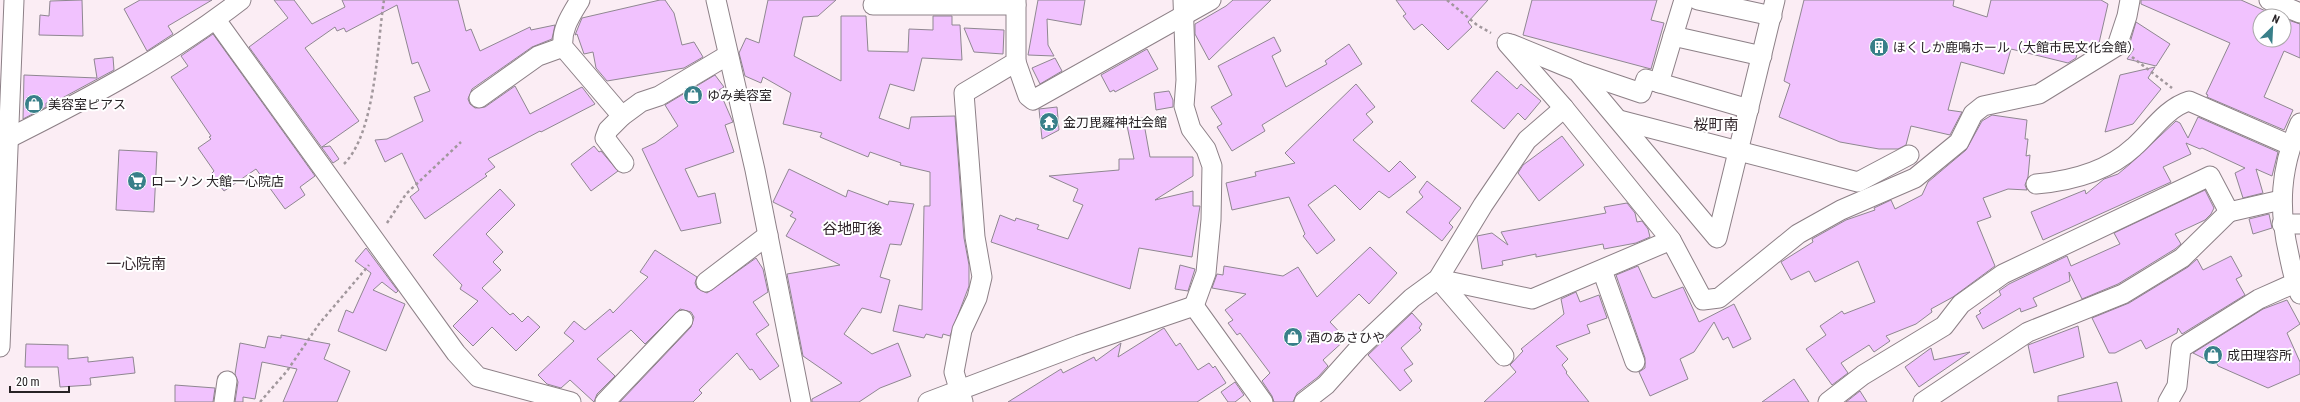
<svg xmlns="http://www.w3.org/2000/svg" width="2300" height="402" font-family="'Roboto Condensed','Noto Sans JP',sans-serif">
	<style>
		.building { fill: #f1c2fe; stroke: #8f8791 }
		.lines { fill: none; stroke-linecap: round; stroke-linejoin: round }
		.minor-casing { stroke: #8d8087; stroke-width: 21 }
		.path { stroke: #a1979c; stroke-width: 2.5; stroke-dasharray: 3 3; stroke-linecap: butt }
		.minor { stroke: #fff; stroke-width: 19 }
		.labels { text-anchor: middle; stroke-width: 4; stroke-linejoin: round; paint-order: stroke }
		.poi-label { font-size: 13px; fill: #272225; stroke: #fff; text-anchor: start }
		.quarter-label { font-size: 15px; fill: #31262b; stroke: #fff }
	</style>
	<rect width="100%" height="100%" fill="#fbedf4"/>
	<!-- building -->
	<g class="building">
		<path d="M82,0L83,36L39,35L40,15L49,16L50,1Z"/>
		<path d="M140,0H212L168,26L173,34L147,51L124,9Z"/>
		<path d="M274,0H294L312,24L345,7L342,0H458L466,31L471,29L480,51L530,27L531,30L555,25L552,39L532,47L472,89L468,99L470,104L475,108L485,107L515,86L530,114L582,87L595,104L541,132L540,131L488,159L495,167L485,174L487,176L425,219L410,197L419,190L402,153L385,162L375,140L387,139L423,121L414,97L430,91L418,62L412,64L397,5L346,32L344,28L337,31L335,27L305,48L359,121L322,147L330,146L339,159L333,163L249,47L288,18Z"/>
		<path d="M660,0H665L674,13L682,45L694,42L703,57L684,68L607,81L596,68L593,52L584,54L577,34L575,35L582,18Z"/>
		<path d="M768,0H836L818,16L803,17L794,56L841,81V16H866L868,51L908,52L909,29L933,30V16H952V25H960L962,60L922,58L914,91L890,84L879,118L909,129L911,117L955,116L964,238L969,265V286L950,336L943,334L942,338L926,334L924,338L893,331L899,305L922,310L924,206H930V172L900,165L901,163L870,152L868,157L820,137L822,133L783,124L791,93L763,77L761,83L745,76L739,53L746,38L759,43Z"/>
		<path d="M1038,0H1085L1081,25L1047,19L1048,45L1054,56L1028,55Z"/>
		<path d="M1233,0H1271L1209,60L1195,34V24L1226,6Z"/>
		<path d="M1396,0H1488L1468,22L1472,27L1448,50L1422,24L1414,30L1403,16L1406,14Z"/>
		<path d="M1532,0H1657L1651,20L1664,23L1651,69L1523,35Z"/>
		<path d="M1804,0H1954L1953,6L1987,17L1991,0H2101L2108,4L2099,43L2095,42L2094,48L2090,50L2079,47L2076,58L2068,63L2011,49L2004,74L1961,62L1948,110L1962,112L1950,135L1911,126L1906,145L1898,149H1879L1840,142L1779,117L1790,84L1784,81Z"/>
		<path d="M2141,0H2241L2277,16H2260V40H2284L2285,19L2300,24V58L2284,51L2264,97L2293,110L2284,130L2207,97L2208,95L2206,94L2230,43L2141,4Z"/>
		<path d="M2136,22L2170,44L2156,66L2127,59L2134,49L2129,46Z"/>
		<path d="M964,28L1004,30L1003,54L974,52Z"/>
		<path d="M213,34L315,176L300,187L305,195L285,209L256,169L224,191L211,174L214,171L198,148L211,139L209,137L211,136L171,77L188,66L181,56Z"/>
		<path d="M1274,37L1281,51L1272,56L1286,87L1327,64L1325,61L1349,44L1362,64L1262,125L1265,131L1232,151L1217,127L1222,124L1211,107L1232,95L1218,66Z"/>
		<path d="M1147,49L1158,69L1115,92L1114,90L1110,92L1101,75Z"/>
		<path d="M113,57L114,70L53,103H46V107L23,119L24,75L97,78L94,59Z"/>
		<path d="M1055,58L1062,71L1040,84L1032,68Z"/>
		<path d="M2155,67L2148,78L2161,89L2133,124L2105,132L2120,75Z"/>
		<path d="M1497,71L1517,89L1521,84L1541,101L1525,120L1518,113L1504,129L1471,101Z"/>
		<path d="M715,75L724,87L719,90L732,120L733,122L725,125L734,152L685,169L698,197L715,193L721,223L681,231L642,149L655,143L678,126L665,105Z"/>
		<path d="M1356,84L1375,107L1366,114L1373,122L1353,140L1389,172L1400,161L1416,177L1389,198L1379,191L1360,210L1335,185L1308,205L1335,240L1317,254L1303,236L1305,234L1289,197L1232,210L1226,183L1256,176L1255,172L1295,163L1285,153Z"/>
		<path d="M1169,91L1173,100V107L1156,110L1154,93Z"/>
		<path d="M1057,107L1059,130L1042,139L1039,109Z"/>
		<path d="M1992,115L2027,120L2025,139H2028L2026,156L2030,155L2028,177L2025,185L2027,190L2008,189L1983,198L1991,217L1977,222L1995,266L1953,297L1931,309L1932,312L1916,324L1886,336L1890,341L1874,352L1869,345L1841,363L1848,373L1832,385L1806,349L1826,335L1820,326L1842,311L1844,314L1875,302L1858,261L1815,282L1809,271L1791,280L1781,262L1813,242L1812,239L1846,220L1875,210L1874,208L1891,200L1895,209L1922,195L1928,182L1966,150L1982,121Z"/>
		<path d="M2198,117L2278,152L2272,176L2256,169L2263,193L2243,198L2235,173L2245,168L2202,148L2200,149L2186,143L2191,154L2163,167L2171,182L2043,240L2031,212L2085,190L2086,194L2104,179L2118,174L2130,164L2176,121L2180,123L2188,138Z"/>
		<path d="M1143,118L1150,157H1193V176L1155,200L1193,191V206H1200L1192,257L1139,248L1130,289L991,242L1000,215L1015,221L1016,218L1039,225L1037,229L1068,239L1083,205L1073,201L1078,189L1049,176L1119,170V159H1134L1126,121Z"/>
		<path d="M1562,136L1584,165L1539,201L1518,173L1523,165Z"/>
		<path d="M594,146L599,152L601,151L618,171L591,191L571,164Z"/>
		<path d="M119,150L157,152L154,212L116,210Z"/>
		<path d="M789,169L846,197L848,190L888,205L889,201L914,204L901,245L890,244L880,277L890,280L881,313L862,308L844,334L872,354L898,343L911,376L880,388L859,402H812V399L842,383L803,356L787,274L840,265L786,236L796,219L790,216L793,212L773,202Z"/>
		<path d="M1427,181L1461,208L1449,223L1453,227L1442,241L1406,212L1423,197L1419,192Z"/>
		<path d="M500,189L515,205L486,234L503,252L493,262L501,270L482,288L510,315L513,313L522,322L528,316L540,327L516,351L492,327L473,346L453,326L478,301L460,289L462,285L433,255Z"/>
		<path d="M2205,190L2214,208L2211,214L2205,220L2175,234L2181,244L2175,249L2118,284L2082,299L2069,272L2070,281L2033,298L2037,306L2021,312L2020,308L1983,329L1976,316L1981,313L1979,311L2001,295L1999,291L2009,284L2067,256L2071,266L2120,244L2114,233Z"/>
		<path d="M1627,203L1635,213L1637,222L1642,221L1648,229L1650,237L1636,243L1604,249L1603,244L1536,257V254L1502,261L1503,265L1482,269L1477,236L1492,233L1508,245L1501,232L1606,213L1604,207Z"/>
		<path d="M2269,214L2272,228L2253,234L2249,219Z"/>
		<path d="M1370,247L1397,273L1369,304L1359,294L1330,322L1346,339L1323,360L1328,366L1318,377L1297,393L1293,402H1274L1272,396L1262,381L1270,373L1240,333L1237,335L1228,323L1233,320L1225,310L1246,294L1212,288L1217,274L1223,275L1224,266L1283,276L1298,267L1317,297Z"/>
		<path d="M366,248L398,291L396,293L382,282L373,290L405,304L386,351L338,331L346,310L353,313L371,273L355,261Z"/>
		<path d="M655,250L697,277L695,283L697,288L707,293L756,258L763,269L768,292L753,302L769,325L756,334L779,366L760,380L752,369L750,370L737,353L699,390L702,393L693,402H620L691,327L694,317L691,312L680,309L645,344L631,330L597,359L615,376L597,394L594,402L570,380L561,388L547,384L538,375L574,341L564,333L574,321L585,330L610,309L613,313L648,277L640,272Z"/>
		<path d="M2231,256L2242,276L2236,279L2245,295L2182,334L2178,328L2177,333L2146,349L2141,340L2115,353H2109L2092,318L2129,303L2188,267L2197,259L2203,270Z"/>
		<path d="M1180,265L1195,269L1188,291L1175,289Z"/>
		<path d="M1638,266L1652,297L1655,298L1683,287L1699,322L1734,304L1751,339L1733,348L1728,337L1723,340L1714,322L1694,352L1680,359L1688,379L1650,396L1639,372L1645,368V358L1616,275Z"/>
		<path d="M1576,292L1580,302L1599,295L1607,318L1587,325L1590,333L1556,346L1568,359L1562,365L1567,372L1566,373L1589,402H1484L1516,372L1510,365L1523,351L1521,349L1564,314L1561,299Z"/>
		<path d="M2287,300L2300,324L2287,333L2300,362V374L2268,388L2218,366L2216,362L2213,363L2193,353L2263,309Z"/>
		<path d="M1412,313L1422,324L1419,328L1421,330L1401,348L1413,364L1404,370L1412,381L1400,391L1368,355Z"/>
		<path d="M2078,326L2084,357L2034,373L2028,345Z"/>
		<path d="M1164,328L1176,346L1180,343L1198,370L1209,363L1213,368L1215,366L1226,383L1197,402H1008L1061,369L1063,373L1094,357L1096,361L1121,343L1118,357Z"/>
		<path d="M281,335L330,344L324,359L350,371L337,402H283L297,369L262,362L255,399L243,397V402H235L238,382L235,374L240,343L265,348L268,336L281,338Z"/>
		<path d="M26,344L68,345V359L88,357V362L133,357L135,373L90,378L91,385L60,387L58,367H25Z"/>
		<path d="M1931,348L1934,360L1970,352L1919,387L1905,367Z"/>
		<path d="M1794,379L1809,402H1762Z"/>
		<path d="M1235,382L1244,395L1235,402H1228L1221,392Z"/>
		<path d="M2117,382L2122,402H2058V396Z"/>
		<path d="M175,385L215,388L213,402H175Z"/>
		<path d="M1860,391L1867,402H1846Z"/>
	</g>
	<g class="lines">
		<!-- minor casing -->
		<g class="minor-casing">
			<g id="minor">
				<path d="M580,0C571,15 561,29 563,47L622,116"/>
				<path d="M716,0L755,170L801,402"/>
				<path d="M1183,0L1186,80L1184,106L1191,129L1206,149L1212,166L1211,220L1206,273L1194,306"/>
				<path d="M1698,0L1772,16"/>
				<path d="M2269,0L2300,13"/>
				<path d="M873,5H1016"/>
				<path d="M216,20L456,353L478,377L571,402"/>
				<path d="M1673,36L1684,0"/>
				<path d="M1507,43L1564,108L1671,240L1703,300L1719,298L1798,234L1841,210L1915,178L1959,142L1973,114L1983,106L2039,94L2117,46L2127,16L2130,0"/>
				<path d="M1511,44L1577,71L1717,238L1775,0"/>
				<path d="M1016,62L1028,96L1033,100L1211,0"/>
				<path d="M1579,72L1641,93L1646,79L1749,109"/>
				<path d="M1659,83L1673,36L1762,56"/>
				<path d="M479,98L538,56L563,47"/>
				<path d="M1619,120L1858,182L1909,155"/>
				<path d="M2300,123C2280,168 2278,208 2289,255C2292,269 2294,281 2300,294"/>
				<path d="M9,138C89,98 170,55 241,0"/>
				<path d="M624,163L605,138L608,130L622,116L641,102L659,96L728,55"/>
				<path d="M2036,184C2071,181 2107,172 2134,147C2151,132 2166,108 2189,101L2290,145"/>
				<path d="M2282,224H2300"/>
				<path d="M1602,270L1635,362"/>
				<path d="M1438,279L1532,299L1671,240"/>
				<path d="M1438,279L1504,356"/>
				<path d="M706,282L768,235"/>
				<path d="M1194,306L1263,402"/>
				<path d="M0,347L14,0"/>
				<path d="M224,402L227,381"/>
				<path d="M605,402L683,320"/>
				<path d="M928,402L1079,345L1194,306"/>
				<path d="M963,402L954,372L962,330L977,298L982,277L975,237L964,93L1016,62V0"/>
				<path d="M1304,402L1326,385L1359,348L1412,298L1438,279L1483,205L1527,140L1564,108"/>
				<path d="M1828,402L1863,375L1944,326L1961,304L2003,274L2210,176L2229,212L2281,200"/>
				<path d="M1923,402L2028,332L2123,294L2182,258L2229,212"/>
				<path d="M2168,402L2177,386L2181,348L2259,299L2295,283"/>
			</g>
		</g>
		<!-- path -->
		<g class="path">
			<path d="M1447,0L1477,25L1491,33"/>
			<path d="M2132,57L2172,88"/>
			<path d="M344,164C376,132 377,44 384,0"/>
			<path d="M387,223L406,194L461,142"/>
			<path d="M260,402L287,371L319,324L369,265"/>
		</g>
		<!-- minor -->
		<use href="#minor" class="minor"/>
	</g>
	<!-- icons -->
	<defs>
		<g id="building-disc" transform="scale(1)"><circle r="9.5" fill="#387f89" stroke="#fff"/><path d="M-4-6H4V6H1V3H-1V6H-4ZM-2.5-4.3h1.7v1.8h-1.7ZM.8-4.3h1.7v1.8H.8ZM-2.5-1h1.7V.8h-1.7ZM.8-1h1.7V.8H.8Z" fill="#fff"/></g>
		<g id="shop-disc" transform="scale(1)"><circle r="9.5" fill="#387f89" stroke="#fff"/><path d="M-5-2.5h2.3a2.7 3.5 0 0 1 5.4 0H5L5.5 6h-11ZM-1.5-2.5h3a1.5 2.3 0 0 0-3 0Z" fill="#fff"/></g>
		<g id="temple-disc" transform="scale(1)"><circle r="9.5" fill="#387f89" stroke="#fff"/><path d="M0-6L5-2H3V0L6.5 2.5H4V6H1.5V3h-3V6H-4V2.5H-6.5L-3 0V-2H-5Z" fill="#fff"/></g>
		<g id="supermarket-disc" transform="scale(1)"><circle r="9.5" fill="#387f89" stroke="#fff"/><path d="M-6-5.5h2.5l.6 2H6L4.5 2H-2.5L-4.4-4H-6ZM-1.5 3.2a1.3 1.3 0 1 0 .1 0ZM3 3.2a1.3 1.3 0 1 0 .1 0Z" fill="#fff"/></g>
	</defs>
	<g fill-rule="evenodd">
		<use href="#building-disc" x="1879" y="47"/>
		<use href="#shop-disc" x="693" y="95"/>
		<use href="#shop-disc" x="34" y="104"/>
		<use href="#temple-disc" x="1049" y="122"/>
		<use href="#supermarket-disc" x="137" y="181"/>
		<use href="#shop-disc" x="1293" y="337"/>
		<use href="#shop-disc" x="2213" y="355"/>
	</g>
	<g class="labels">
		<!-- poi labels -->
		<g class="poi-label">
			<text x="1893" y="52">ほくしか鹿鳴ホール（大館市民文化会館）</text>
			<text x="707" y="100">ゆみ美容室</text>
			<text x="48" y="109">美容室ピアス</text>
			<text x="1063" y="127">金刀毘羅神社会館</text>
			<text x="151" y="186">ローソン 大館一心院店</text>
			<text x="1307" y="342">酒のあさひや</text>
			<text x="2227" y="360">成田理容所</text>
		</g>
		<!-- quarter labels -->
		<g class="quarter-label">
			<text x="1716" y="130">桜町南</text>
			<text x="852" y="234">谷地町後</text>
			<text x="136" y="269">一心院南</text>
		</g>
	</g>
	<!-- north arrow -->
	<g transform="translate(2272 28) rotate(24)"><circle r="19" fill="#ffffff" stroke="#a9a7a8"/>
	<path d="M0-3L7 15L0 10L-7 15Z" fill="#387f89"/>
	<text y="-6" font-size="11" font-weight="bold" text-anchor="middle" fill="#272225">N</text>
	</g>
	<!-- scale -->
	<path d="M10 386v6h59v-6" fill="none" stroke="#272225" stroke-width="2"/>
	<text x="16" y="386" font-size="12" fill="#272225" stroke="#ffffff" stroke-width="3" paint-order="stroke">20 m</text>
</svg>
